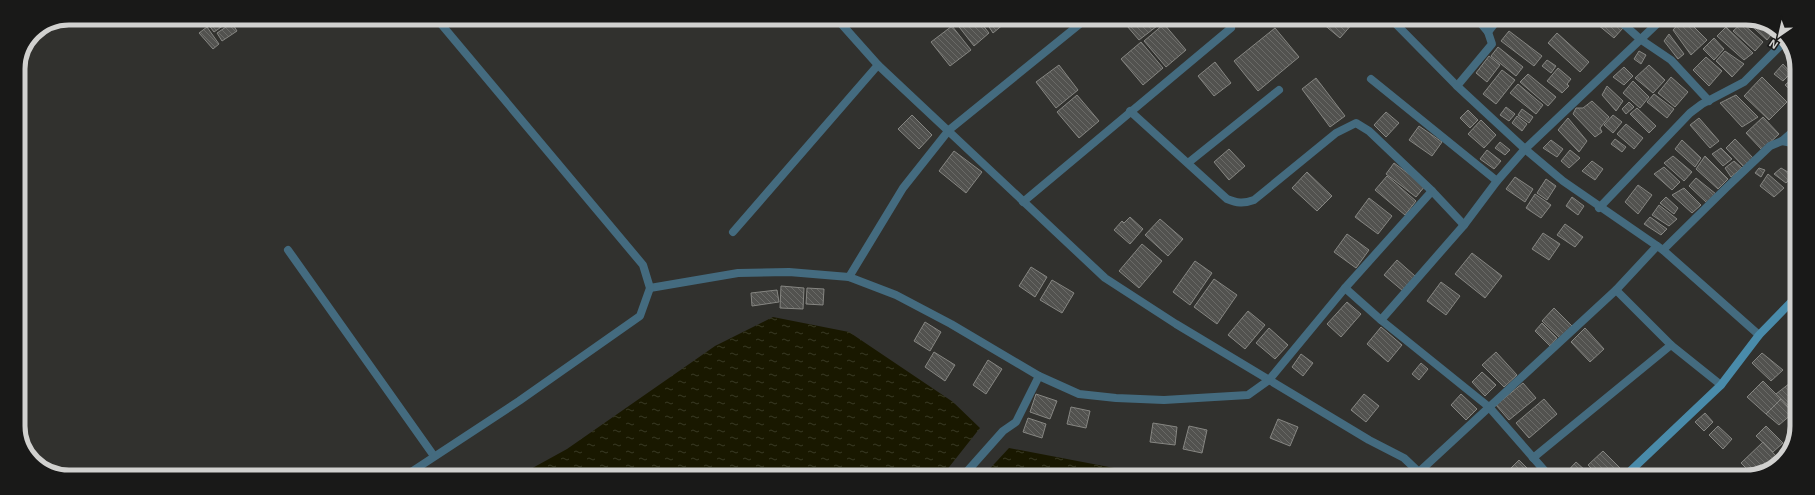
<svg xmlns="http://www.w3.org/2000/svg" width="1815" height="495" font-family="'Exo 2',sans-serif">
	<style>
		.water { fill: url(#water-ripples) }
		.building { fill: url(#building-back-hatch); stroke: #868682 }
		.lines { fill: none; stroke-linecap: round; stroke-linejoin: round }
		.minor { stroke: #446b7f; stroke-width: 8 }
		.secondary { stroke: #498baa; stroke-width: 8 }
		.rim { fill: none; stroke: #d1d1cf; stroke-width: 5 }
	</style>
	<defs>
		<pattern id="water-ripples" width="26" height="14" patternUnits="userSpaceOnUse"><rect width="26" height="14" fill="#191800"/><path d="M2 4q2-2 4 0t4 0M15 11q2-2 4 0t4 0" fill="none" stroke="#393924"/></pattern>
		<pattern id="building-back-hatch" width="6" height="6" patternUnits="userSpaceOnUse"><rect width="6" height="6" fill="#52524f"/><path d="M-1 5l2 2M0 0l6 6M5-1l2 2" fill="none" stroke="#6a6a67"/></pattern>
	</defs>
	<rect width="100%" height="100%" fill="#31312e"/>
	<!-- water -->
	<g class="water">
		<path d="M773,317L849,332L953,402L980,428L942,476H518L567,449L715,346Z"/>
		<path d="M1009,448L1156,476H983Z"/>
	</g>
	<!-- building -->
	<g class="building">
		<path d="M215,18H228L230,21L214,32L208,24Z"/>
		<path d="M962,19H978L989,33L974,46L956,23Z"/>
		<path d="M984,19H1010L993,33Z"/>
		<path d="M1121,19H1151L1157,26L1139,40Z"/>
		<path d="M1325,19H1348L1353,23L1340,38L1322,23Z"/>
		<path d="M1559,19L1572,20L1567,26Z"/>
		<path d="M1592,20H1613L1623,28L1614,38Z"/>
		<path d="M1682,20H1687L1707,40L1691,55L1673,30Z"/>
		<path d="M1745,20H1759L1774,31L1767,40Z"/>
		<path d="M232,23L237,31L222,41L217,33Z"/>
		<path d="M1742,23L1763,42L1755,51L1733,31Z"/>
		<path d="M1164,24L1186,50L1166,67L1144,41Z"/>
		<path d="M952,26L971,50L950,66L931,42Z"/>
		<path d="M207,27L219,44L213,49L199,33Z"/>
		<path d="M1726,27L1753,53L1744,60L1717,36Z"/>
		<path d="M1275,28L1299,57L1258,91L1234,61Z"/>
		<path d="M1509,31L1542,56L1534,66L1501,41Z"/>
		<path d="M1557,33L1589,62L1580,72L1548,43Z"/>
		<path d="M1669,34L1684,54L1678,59L1664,41Z"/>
		<path d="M1714,38L1724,49L1714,60L1703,49Z"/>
		<path d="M1141,42L1163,68L1143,85L1121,59Z"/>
		<path d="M1498,47L1523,67L1516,76L1491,56Z"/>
		<path d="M1639,51L1646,55L1641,64L1634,59Z"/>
		<path d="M1725,51L1744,64L1732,77L1716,61Z"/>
		<path d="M1489,56L1500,65L1487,82L1476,73Z"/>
		<path d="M1706,57L1722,71L1709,86L1693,70Z"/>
		<path d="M1547,60L1556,66L1551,73L1542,66Z"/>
		<path d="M1215,62L1231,83L1214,96L1198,76Z"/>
		<path d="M1783,64L1791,73L1783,81L1774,74Z"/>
		<path d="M1059,65L1078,90L1056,108L1036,82Z"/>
		<path d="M1649,65L1665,80L1653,93L1635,78Z"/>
		<path d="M1624,67L1633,76L1624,85L1613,77Z"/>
		<path d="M1558,68L1571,79L1567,84L1569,86L1562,93L1547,81Z"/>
		<path d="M1502,70L1515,80L1496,104L1483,94Z"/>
		<path d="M1528,74L1556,97L1548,106L1520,82Z"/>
		<path d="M1671,77L1688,92L1675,107L1658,93Z"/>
		<path d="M1762,77L1787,102L1769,120L1744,96Z"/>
		<path d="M1794,77L1797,80V96L1785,85Z"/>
		<path d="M1316,78L1345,116L1330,127L1302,89Z"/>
		<path d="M1633,81L1649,97L1640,108L1623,93Z"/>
		<path d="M1518,84L1543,105L1536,114L1510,93Z"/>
		<path d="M1607,86L1623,101L1616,111L1602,95Z"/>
		<path d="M1654,94L1674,109L1667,118L1647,102Z"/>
		<path d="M1077,95L1099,121L1079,138L1057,112Z"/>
		<path d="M1736,95L1758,117L1742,127L1720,103Z"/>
		<path d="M1592,101L1609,117L1600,128L1602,132L1595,137L1573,114L1576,108H1583Z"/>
		<path d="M1629,102L1634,107L1626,114L1622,109Z"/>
		<path d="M1506,107L1515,114L1509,121L1500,115Z"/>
		<path d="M1637,108L1656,126L1649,133L1630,114Z"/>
		<path d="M1522,109L1533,117L1529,123L1518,115Z"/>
		<path d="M1468,110L1478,120L1470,128L1460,118Z"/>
		<path d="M1386,112L1399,123L1386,137L1374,125Z"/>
		<path d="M912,115L932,135L919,149L898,129Z"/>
		<path d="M1613,115L1622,122L1613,133L1604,125Z"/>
		<path d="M1517,116L1527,124L1522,131L1512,123Z"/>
		<path d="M1763,117L1779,134L1762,150L1746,133Z"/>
		<path d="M1568,118L1587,141L1579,152L1558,130Z"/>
		<path d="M1699,118L1719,141L1710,148L1690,125Z"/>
		<path d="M1481,120L1496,135L1484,148L1468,134Z"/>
		<path d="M1626,124L1643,138L1634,149L1617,134Z"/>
		<path d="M1419,126L1442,142L1432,156L1409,140Z"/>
		<path d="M1615,139L1626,147L1622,152L1611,144Z"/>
		<path d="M1735,139L1754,159L1744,167L1726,148Z"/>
		<path d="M1551,140L1563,149L1557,157L1543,148Z"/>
		<path d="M1682,140L1701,158L1695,167L1675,149Z"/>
		<path d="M1500,142L1510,150L1505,155L1495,148Z"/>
		<path d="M1721,148L1732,159L1723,166L1712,154Z"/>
		<path d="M1229,149L1245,166L1229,180L1214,162Z"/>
		<path d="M1487,150L1501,161L1494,169L1480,159Z"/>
		<path d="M1570,150L1580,158L1569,168L1561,161Z"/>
		<path d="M954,151L982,172L966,193L939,171Z"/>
		<path d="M1673,156L1692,172L1684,181L1664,163Z"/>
		<path d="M1705,156L1728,179L1718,189L1696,169Z"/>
		<path d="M1592,161L1603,169L1595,180L1582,171Z"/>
		<path d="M1734,161L1742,168L1731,177L1725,168Z"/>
		<path d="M1394,163L1425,186L1416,197L1386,174Z"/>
		<path d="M1664,167L1680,182L1672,190L1654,174Z"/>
		<path d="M1759,168L1765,170L1761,177L1755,173Z"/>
		<path d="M1781,168L1793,175L1786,183L1774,174Z"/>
		<path d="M1307,172L1332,196L1317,211L1292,188Z"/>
		<path d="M1768,174L1784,188L1774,197L1760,186Z"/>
		<path d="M1387,176L1416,201L1405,215L1375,190Z"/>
		<path d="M1515,177L1533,189L1525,202L1506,189Z"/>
		<path d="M1696,178L1716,194L1707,203L1689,186Z"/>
		<path d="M1546,179L1556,186L1547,200L1537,193Z"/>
		<path d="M1638,185L1652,195L1638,214L1625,202Z"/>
		<path d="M1684,188L1701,205L1692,213L1672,195Z"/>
		<path d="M1535,194L1551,205L1541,218L1526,208Z"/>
		<path d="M1572,197L1584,206L1578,215L1566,206Z"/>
		<path d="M1666,197L1678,208L1674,214L1660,203Z"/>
		<path d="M1369,198L1392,216L1378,234L1355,217Z"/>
		<path d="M1659,205L1677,219L1669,226L1652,215Z"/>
		<path d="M1130,217L1143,229L1130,244L1114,230L1122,221L1124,223Z"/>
		<path d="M1650,217L1667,229L1661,235L1644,224Z"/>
		<path d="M1160,219L1183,239L1168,256L1145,235Z"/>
		<path d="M1565,224L1583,237L1575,247L1557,235Z"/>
		<path d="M1543,233L1560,244L1549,260L1532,249Z"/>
		<path d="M1347,234L1369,250L1356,268L1334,252Z"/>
		<path d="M1142,244L1162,261L1139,288L1119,271Z"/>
		<path d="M1472,253L1502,276L1485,298L1455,274Z"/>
		<path d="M1397,260L1415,276L1403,291L1384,275Z"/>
		<path d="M1195,261L1212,273L1190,305L1173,292Z"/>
		<path d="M1031,267L1047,277L1035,297L1019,286Z"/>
		<path d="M1214,279L1237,295L1217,324L1194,307Z"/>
		<path d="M1052,280L1074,293L1062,313L1040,300Z"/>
		<path d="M1441,282L1460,296L1446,315L1427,301Z"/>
		<path d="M781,286L804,288L803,309L780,308Z"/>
		<path d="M807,288L824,289L823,305L806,304Z"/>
		<path d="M777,290L779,302L752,306L751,293Z"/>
		<path d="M1347,302L1361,314L1341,337L1327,324Z"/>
		<path d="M1554,308L1572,326L1560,338L1542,321Z"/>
		<path d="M1248,311L1265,325L1245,349L1228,335Z"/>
		<path d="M925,322L941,332L930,351L914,341Z"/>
		<path d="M1542,323L1557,338L1550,346L1535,331Z"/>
		<path d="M1381,327L1402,345L1388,362L1367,344Z"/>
		<path d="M1269,328L1288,345L1275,359L1256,343Z"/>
		<path d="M1585,328L1604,349L1590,362L1571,342Z"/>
		<path d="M934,352L955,365L945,381L925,367Z"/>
		<path d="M1496,352L1517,375L1504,387L1482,365Z"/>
		<path d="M1762,353L1783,370L1771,381L1752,363Z"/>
		<path d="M1301,354L1313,363L1303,376L1292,367Z"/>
		<path d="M988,360L1002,369L986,394L973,385Z"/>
		<path d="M1421,363L1428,369L1419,380L1412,374Z"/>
		<path d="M1482,372L1496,385L1485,396L1472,382Z"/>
		<path d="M1763,381L1781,399L1766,414L1747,397Z"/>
		<path d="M1523,383L1536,398L1509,420L1496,405Z"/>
		<path d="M1790,383L1796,388L1795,412L1776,394Z"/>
		<path d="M1036,394L1057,401L1050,419L1030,412Z"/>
		<path d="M1364,394L1379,406L1366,422L1351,410Z"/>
		<path d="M1461,394L1477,409L1466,420L1451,405Z"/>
		<path d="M1544,399L1557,414L1529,438L1516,423Z"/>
		<path d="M1781,399L1793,413L1779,425L1766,414Z"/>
		<path d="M1071,407L1090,411L1086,428L1067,424Z"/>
		<path d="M1705,413L1713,422L1704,431L1695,422Z"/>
		<path d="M1028,418L1046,424L1042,438L1023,432Z"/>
		<path d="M1278,419L1298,427L1290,446L1270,438Z"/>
		<path d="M1153,423L1177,427L1175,445L1150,442Z"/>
		<path d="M1189,426L1207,430L1202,453L1183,449Z"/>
		<path d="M1718,426L1732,439L1723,449L1709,435Z"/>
		<path d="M1766,426L1783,443L1773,452L1756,436Z"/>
		<path d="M1763,442L1776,456L1753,475L1741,463Z"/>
		<path d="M1603,451L1622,470L1615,477H1600L1588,465Z"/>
		<path d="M1519,460L1528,469L1521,477H1510L1506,473Z"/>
		<path d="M1576,462L1586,471L1588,468L1597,477H1562Z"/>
	</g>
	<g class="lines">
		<!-- minor -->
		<g class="minor">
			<path d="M837,19L878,65L1105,278L1176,324L1369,440L1404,458L1424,477"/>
			<path d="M1391,19L1457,86L1525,149L1563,181L1663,250L1759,335"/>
			<path d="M1619,20L1640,39L1671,60L1709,101"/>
			<path d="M1488,32L1498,19"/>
			<path d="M1371,79L1497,181"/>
			<path d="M1457,86L1492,44L1488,32L1477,19"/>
			<path d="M1130,111L1227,199C1237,203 1243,204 1254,200L1336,133L1356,123L1369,131L1432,191"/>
			<path d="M1782,141L1797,128"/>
			<path d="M1188,163L1279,90"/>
			<path d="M1023,202L1231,28"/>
			<path d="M1599,208L1690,113L1702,104L1744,82L1786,40"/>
			<path d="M733,232L878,65"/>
			<path d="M288,250L434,456"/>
			<path d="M1663,250L1726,188L1770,146L1782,141L1797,144"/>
			<path d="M849,277L903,188L949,130L1086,19"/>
			<path d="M650,288L738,273L789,272L849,277L896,295L951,324L1039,376L1079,394L1116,398L1164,400L1248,395L1269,380L1345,288L1432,191L1464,225"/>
			<path d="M1345,288L1381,320L1489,407L1550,477"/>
			<path d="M1616,290L1671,345L1721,385"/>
			<path d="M1381,320L1464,225L1497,181L1525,149L1661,20"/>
			<path d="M1533,458L1671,345"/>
			<path d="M1420,471L1616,290L1657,246"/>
			<path d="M405,476L519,401L640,316L650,288L643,265L436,18"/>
			<path d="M963,476L1003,431L1016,422L1039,376"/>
		</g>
		<!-- secondary -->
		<path class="secondary" d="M1624,477L1721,385L1759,335L1796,297"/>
	</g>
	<!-- crop -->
	<path d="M0 0H1815V495H0ZM69 25H1746A44 44 0 0 1 1790 69V426A44 44 0 0 1 1746 470H69A44 44 0 0 1 25 426V69A44 44 0 0 1 69 25Z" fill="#191918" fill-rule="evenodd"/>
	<path class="rim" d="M69 25H1746A44 44 0 0 1 1790 69V426A44 44 0 0 1 1746 470H69A44 44 0 0 1 25 426V69A44 44 0 0 1 69 25Z"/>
	<!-- north arrow -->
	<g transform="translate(1779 36) rotate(214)" stroke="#191918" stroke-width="3" paint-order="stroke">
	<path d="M0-3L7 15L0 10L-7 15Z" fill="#d1d1cf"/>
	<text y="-6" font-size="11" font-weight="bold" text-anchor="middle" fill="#d1d1cf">N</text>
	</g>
</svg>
